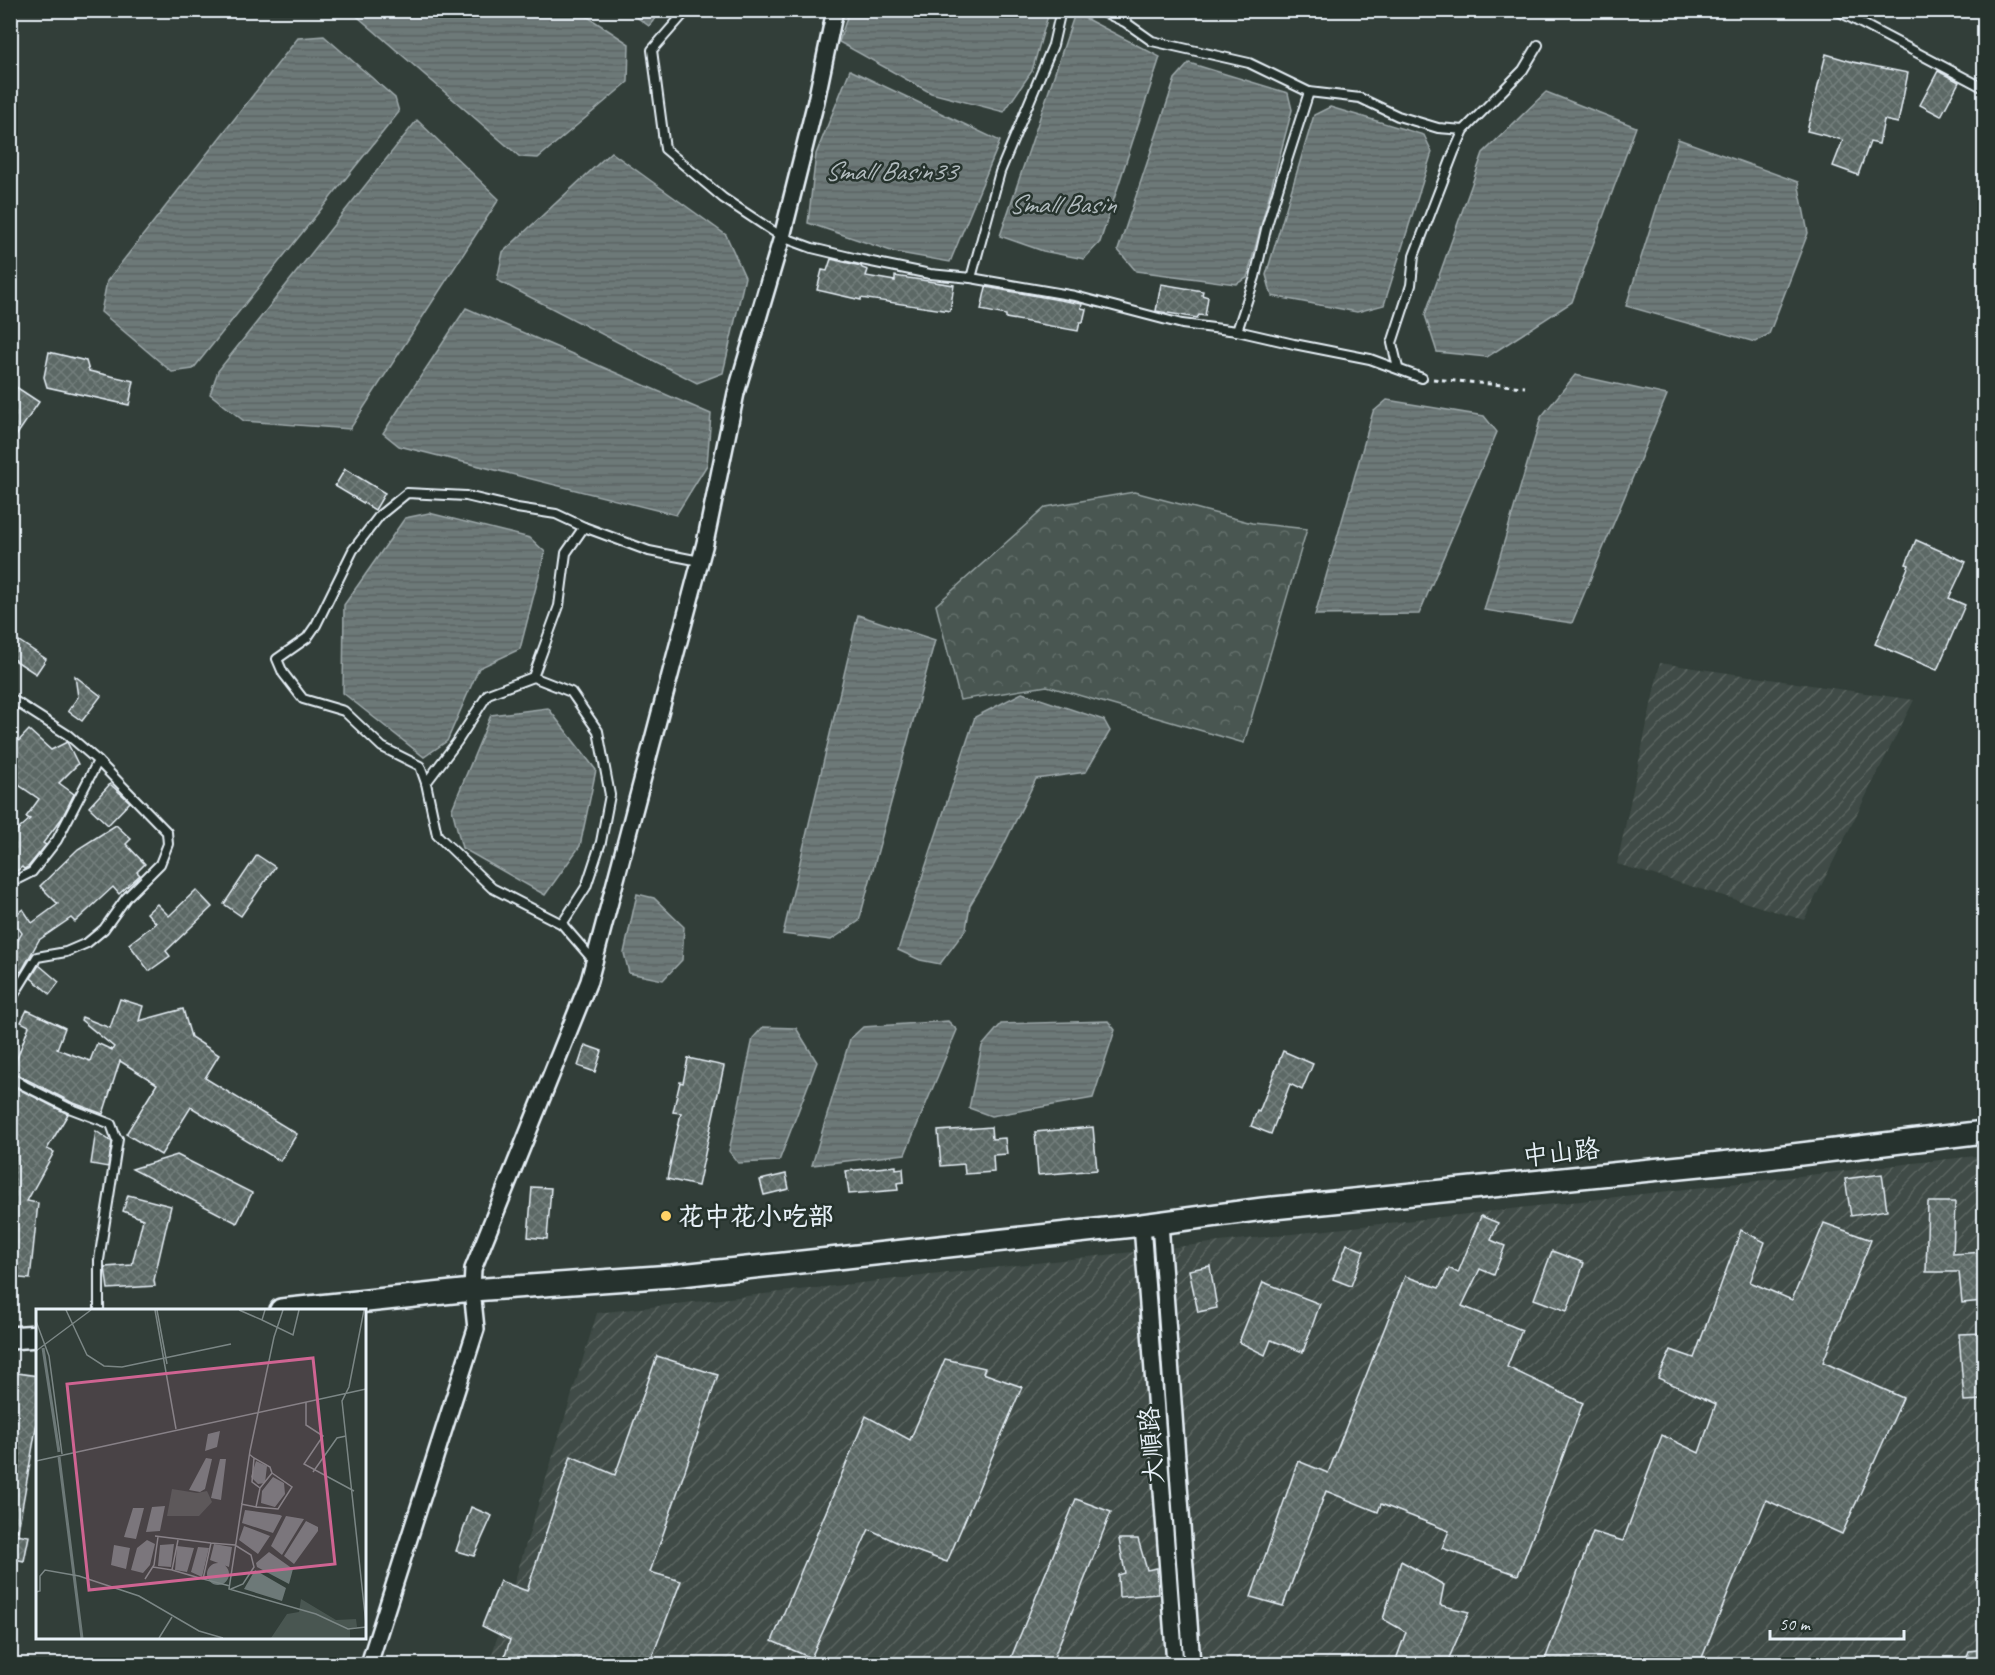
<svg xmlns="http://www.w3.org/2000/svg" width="1995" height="1675" font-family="Caveat,'LXGW WenKai TC',sans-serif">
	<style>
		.industrial { fill: url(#industrial-furrows) }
		.forest { fill: url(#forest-crowns); stroke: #98a4a4; stroke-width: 1.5 }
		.water { fill: url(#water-rules); stroke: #9ea9ab; stroke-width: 1.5 }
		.building { fill: url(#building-cross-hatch); stroke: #e8f1f8; stroke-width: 1.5 }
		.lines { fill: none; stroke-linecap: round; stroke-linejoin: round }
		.service-casing { stroke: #e8f1f8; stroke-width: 12 }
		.minor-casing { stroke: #e8f1f8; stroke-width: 20 }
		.secondary-casing { stroke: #e8f1f8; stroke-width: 26 }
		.path { stroke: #e8f1f8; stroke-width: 3; stroke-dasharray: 4.5 4.5; stroke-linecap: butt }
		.service { stroke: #26332d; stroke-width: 8 }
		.minor { stroke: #26332d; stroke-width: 15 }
		.secondary { stroke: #26332d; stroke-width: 21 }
		.poi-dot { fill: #ffd166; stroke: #26332d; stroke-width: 2 }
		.labels { text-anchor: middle; stroke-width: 5; stroke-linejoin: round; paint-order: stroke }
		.street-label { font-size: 26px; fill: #e8f1f8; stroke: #26332d }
		.poi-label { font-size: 26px; font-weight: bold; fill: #e8f1f8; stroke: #26332d; text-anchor: start }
		.water-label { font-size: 27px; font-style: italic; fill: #b1bbbe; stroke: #26332d }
		.inset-river { fill: none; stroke: #6d7978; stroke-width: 3 }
		.inset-road { fill: none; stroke: #7b8685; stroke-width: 1.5 }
		.view { fill: #cf6492; fill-opacity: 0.15; stroke: #cf6492; stroke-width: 3 }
		.inset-edge { fill: none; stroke: #e8f1f8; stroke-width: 3 }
	</style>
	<defs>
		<pattern id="industrial-furrows" width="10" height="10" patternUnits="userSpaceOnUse" patternTransform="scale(1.5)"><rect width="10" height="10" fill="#3f4b46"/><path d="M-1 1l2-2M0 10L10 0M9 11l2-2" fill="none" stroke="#5b6561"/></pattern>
		<pattern id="forest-crowns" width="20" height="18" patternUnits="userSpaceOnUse" patternTransform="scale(1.5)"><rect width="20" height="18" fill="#495651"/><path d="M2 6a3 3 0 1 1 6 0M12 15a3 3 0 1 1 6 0" fill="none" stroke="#636f6b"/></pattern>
		<pattern id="water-rules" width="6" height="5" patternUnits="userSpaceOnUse" patternTransform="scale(1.5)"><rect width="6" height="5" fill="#6d7978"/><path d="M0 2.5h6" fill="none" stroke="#5b6363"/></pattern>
		<pattern id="building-cross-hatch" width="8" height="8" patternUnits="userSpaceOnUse" patternTransform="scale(1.5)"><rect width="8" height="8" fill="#5c6865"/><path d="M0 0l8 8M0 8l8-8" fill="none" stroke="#737e7c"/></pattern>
	</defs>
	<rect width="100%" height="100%" fill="#323e39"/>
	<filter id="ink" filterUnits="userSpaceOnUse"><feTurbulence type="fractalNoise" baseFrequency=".0167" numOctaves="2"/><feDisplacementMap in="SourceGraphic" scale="12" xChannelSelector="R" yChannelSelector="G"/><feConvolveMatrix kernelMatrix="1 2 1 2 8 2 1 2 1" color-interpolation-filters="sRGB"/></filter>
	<g filter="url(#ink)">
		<!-- industrial -->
		<g class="industrial">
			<path d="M1660,663L1914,700L1804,920L1617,864Z"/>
			<path d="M1984,1155V1664H489L597,1313Z"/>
		</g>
		<!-- forest -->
		<path class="forest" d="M1134,492L1252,523L1307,529L1244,743L1047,686L960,700L936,605L1046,507Z"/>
		<!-- water -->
		<g class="water">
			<path d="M1046,10L1049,12L1032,71L1004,112L931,93L839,42L849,11Z"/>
			<path d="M351,11H579L629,44L628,82L538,158L520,157Z"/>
			<path d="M628,11H661L649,26Z"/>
			<path d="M1075,13L1160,57L1100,242L1084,259L1043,251L1000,236Z"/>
			<path d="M324,36L395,98L399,112L193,369L172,372L101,312L107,281L298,38Z"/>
			<path d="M1189,63L1288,93L1292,110L1247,278L1236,284L1136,271L1118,250L1175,79Z"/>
			<path d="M850,70L1000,141L950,262L894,252L808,223L816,154Z"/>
			<path d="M1546,92L1636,127L1572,302L1487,357L1437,352L1425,315L1483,153Z"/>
			<path d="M1330,107L1424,135L1432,152L1384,305L1357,312L1272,296L1266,275L1314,115Z"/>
			<path d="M417,120L499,199L350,429L244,421L210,394L218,371Z"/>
			<path d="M1678,139L1798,182L1808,233L1769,334L1755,342L1626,306Z"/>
			<path d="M611,152L726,235L745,277L723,373L697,383L497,280L503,252Z"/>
			<path d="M466,308L711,414L707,465L676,515L399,446L383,433Z"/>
			<path d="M1575,375L1667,395L1572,623L1484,610L1541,417Z"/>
			<path d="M1387,400L1484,416L1497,432L1419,614L1315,615L1373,412Z"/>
			<path d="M429,513L530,538L545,552L520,649L479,668L447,741L424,757L343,693L344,605L405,518Z"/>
			<path d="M858,615L935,640L859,921L831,940L783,934Z"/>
			<path d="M1022,693L1104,720L1110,731L1086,772L1036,779L992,869L970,905L966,929L940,964L920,960L898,950L975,717Z"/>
			<path d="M548,708L596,770L580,846L545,895L462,848L452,809L491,715Z"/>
			<path d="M637,894L654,898L684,927L682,960L663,980L629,973L624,953Z"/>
			<path d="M948,1021L957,1030L905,1154L812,1165L850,1039L863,1027Z"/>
			<path d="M1108,1021L1115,1030L1093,1098L991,1116L969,1108L982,1046L1001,1024Z"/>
			<path d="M763,1027L796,1028L817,1062L779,1161L738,1163L729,1151L753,1038Z"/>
		</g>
		<!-- building -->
		<g class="building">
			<path d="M1826,54L1853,62L1908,73L1898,123L1884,120L1879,144L1870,142L1858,175L1833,166L1843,140L1807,131Z"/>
			<path d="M1938,71L1959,82L1941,116L1920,105Z"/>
			<path d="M831,259L861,266L862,268L868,270L866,276L895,281V276L954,285L950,311L861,298V300L817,290L822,270L827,271Z"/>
			<path d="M1161,284L1203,291L1202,295L1208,297L1205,316L1199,315L1197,318L1156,311Z"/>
			<path d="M986,287L1082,304L1081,308L1086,309L1083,322H1080L1078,331L1006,318V315L981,310Z"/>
			<path d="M49,352L86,361L89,371L134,381L129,405L47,387L44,377Z"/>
			<path d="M10,383L39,402L10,445Z"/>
			<path d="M345,469L385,493L375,510L335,486Z"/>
			<path d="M1916,540L1966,562L1949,598L1965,605L1937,670L1875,644L1909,565L1906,564Z"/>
			<path d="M10,635L46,659L36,674L10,657Z"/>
			<path d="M75,676L101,696L82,721L68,711L78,697Z"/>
			<path d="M29,730L51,750L67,742L78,764L59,783L74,794L62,818L43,843L46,845L28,867L24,869L22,867L17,871L10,863V837L30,819L26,817L39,799L10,779V750Z"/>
			<path d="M110,784L130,802L108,825L89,807Z"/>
			<path d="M116,825L131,839L126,844L145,864L137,872L140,875L119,894L113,887L75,922L71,918L39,940L21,972L10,967V954L22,933L11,918L23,909L32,923L58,904L40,886L78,849Z"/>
			<path d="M257,855L275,867L241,916L224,904Z"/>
			<path d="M196,890L212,907L166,951L170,956L149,971L129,944L156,923L147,913L157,904L169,916Z"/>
			<path d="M39,965L59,982L50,994L31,978Z"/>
			<path d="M120,999L143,1006L139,1021L183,1009L191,1037L219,1055L205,1078L297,1134L280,1161L191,1107L161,1155L126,1134L157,1084L120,1061L103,1114L71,1102L10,1071V1059L16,1061L29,1026L21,1022L27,1010L65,1028L57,1049L90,1061L97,1043L112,1050L114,1047L81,1020L82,1017L110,1028Z"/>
			<path d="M585,1045L602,1051L595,1072L578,1066Z"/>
			<path d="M1283,1051L1313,1064L1302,1090L1290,1084L1271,1134L1251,1126L1257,1111L1259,1112Z"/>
			<path d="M688,1058L724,1066L698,1186L667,1179L681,1113L673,1112L680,1082L683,1083Z"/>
			<path d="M15,1087L68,1114L47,1149L54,1152L27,1201L38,1203L30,1279L10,1277V1094Z"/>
			<path d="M991,1127L992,1139L1005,1138L1007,1154L993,1155L994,1172L965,1174L964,1164L941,1166L938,1131Z"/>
			<path d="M1093,1127L1097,1170L1038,1175L1035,1132Z"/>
			<path d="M96,1131L112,1142L108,1167L91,1164Z"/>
			<path d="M177,1155L252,1193L237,1223L132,1169Z"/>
			<path d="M896,1166V1169L903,1168L904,1182L897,1183L898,1190L849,1194L846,1171Z"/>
			<path d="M786,1174L789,1189L764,1195L760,1180Z"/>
			<path d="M1882,1174L1887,1210L1851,1216L1845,1179Z"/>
			<path d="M532,1187L551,1188L547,1239L528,1237Z"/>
			<path d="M128,1195L171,1206L154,1280L155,1286L108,1289L105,1267L132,1265L143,1219L123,1211Z"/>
			<path d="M1928,1202H1955L1953,1254L1984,1252V1301L1962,1303L1959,1272H1926Z"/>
			<path d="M1481,1216L1498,1223L1491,1240L1505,1246L1494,1275L1480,1269L1462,1306L1522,1330L1507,1367L1583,1403L1518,1575L1442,1548L1449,1531L1381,1504L1378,1512L1326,1491L1283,1606L1251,1597L1298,1461L1328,1473L1405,1276L1439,1288L1449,1268L1458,1273Z"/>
			<path d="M1824,1223L1871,1240L1823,1362L1903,1398L1842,1534L1766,1500L1699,1665H1543L1593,1532L1623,1541L1662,1435L1699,1453L1716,1404L1658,1378L1671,1350L1694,1358L1741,1230L1765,1242L1750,1282L1792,1300Z"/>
			<path d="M1347,1244L1364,1251L1351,1286L1333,1279Z"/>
			<path d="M1552,1251L1584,1263L1567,1311L1534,1299Z"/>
			<path d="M1210,1266L1217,1308L1198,1312L1189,1270Z"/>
			<path d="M1263,1282L1320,1304L1303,1352L1271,1340L1265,1355L1239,1342Z"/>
			<path d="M1984,1333V1400L1964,1401L1959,1334Z"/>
			<path d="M657,1356L718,1375L650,1572L681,1581L649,1665H574L554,1657L551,1665H502L510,1640L482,1626L500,1581L527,1591L571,1456L615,1475Z"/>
			<path d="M945,1359L985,1368L983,1373L1022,1387L947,1562L911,1549L869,1529L811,1658L772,1641L866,1416L910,1440Z"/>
			<path d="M10,1372L38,1376V1417L18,1531H10Z"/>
			<path d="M1076,1499L1111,1512L1051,1665H1008Z"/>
			<path d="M471,1507L492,1516L474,1556L456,1551Z"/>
			<path d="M10,1533L29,1536L24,1561L10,1558Z"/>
			<path d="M1119,1539H1138L1147,1570L1157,1568L1158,1594L1119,1597L1118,1575L1125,1573Z"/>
			<path d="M1401,1561L1444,1585L1440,1605L1469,1612L1446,1665H1394L1406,1632L1383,1619Z"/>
			<path d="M1984,1649V1665H1964L1969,1651Z"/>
		</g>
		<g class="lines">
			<!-- service casing -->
			<g class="service-casing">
				<g id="service">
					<path d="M687,10L652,50L665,149L723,198L782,237L812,248L862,260L930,274L971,278L1000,172L1053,45L1061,10"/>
					<path d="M1099,10L1125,22L1152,41L1249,63L1309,92"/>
					<path d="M1836,10L1984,88"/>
					<path d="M971,278L1075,296L1182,324L1237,331L1294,344L1370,359L1422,378"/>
					<path d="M1237,331L1255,277L1267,225L1282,176L1309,92L1360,98L1398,116L1438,128L1464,130"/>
					<path d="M1398,368L1392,343L1411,285L1414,256L1454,152L1464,130L1523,70L1538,45"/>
					<path d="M533,677L488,694L457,742L426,783L437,835L492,888L562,924"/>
					<path d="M10,698L68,735L98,761L167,832L168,844L160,864L126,898L104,929L87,943L66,952L37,957L10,1001"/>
					<path d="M426,783L420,766L382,747L344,711L303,699L283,673L277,659L307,638L316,625L353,550L380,515L407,493L466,496L517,508L556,514L584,527"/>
					<path d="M10,883L32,872L57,840L98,761"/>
					<path d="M594,961L562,924L586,887L601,842L610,795L598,731L571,692L533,677L559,606L566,553L584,527L649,551L700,561"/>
					<path d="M10,1077L25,1086L69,1108L111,1124L116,1138L118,1139L99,1260V1310"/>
				</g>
			</g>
			<!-- minor casing -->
			<g class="minor-casing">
				<g id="minor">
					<path d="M1160,1223L1192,1664"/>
					<path d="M1142,1225L1175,1664"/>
					<path d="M369,1664L476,1329L472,1290L473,1269L589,981L705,543L736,393L782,237L816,101L835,10"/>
				</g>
			</g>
			<!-- secondary casing -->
			<g class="secondary-casing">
				<g id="secondary">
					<path d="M281,1310L472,1290L672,1276L1142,1225L1263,1209L1760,1159L1984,1132"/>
					<path d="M10,1338L38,1336"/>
				</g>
			</g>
			<!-- path -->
			<path class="path" d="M1433,379L1525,387"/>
			<!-- service -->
			<use href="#service" class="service"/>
			<!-- minor -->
			<use href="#minor" class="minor"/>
			<!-- secondary -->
			<use href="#secondary" class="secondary"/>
		</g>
	</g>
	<!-- markers -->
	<circle class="poi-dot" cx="666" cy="1216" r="6"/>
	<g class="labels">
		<!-- street labels -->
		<g class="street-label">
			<text transform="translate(1561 1152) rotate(-6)" y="9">中山路</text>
			<text transform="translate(1151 1445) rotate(-94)" y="9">大順路</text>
		</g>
		<!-- poi labels -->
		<g class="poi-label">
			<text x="678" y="1225">花中花小吃部</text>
		</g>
		<!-- water labels -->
		<g class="water-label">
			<text x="890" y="180">Small Basin33</text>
			<text x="1062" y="213">Small Basin</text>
		</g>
	</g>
	<!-- overview -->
	<g transform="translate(36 1309)">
		<rect width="330" height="330" fill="#323e39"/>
		<path d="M136,180L161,184L171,182L176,193L163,207H131Z" fill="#495651"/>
		<path d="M265,290L300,311L320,310L321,318L314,320V329H235L251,305L263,303Z" fill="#495651"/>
		<path d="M184,122L181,138L169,142L172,125ZM170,149L176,150L169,180L164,183L153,181ZM184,150H190L185,191L175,189ZM220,152L231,157L229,174L222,175L215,168ZM237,168L248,174L249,185L239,198L225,194L226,182ZM129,197L124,222L110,223L116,198ZM97,199H108L100,230L88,228ZM209,201L244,206L246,207L237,224L206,214ZM250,207L268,210L246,246L235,237ZM270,212L282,218V222L258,255L248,247ZM208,217L234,227L222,245L203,231ZM111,231L119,235L114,256L107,264L95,261L101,239ZM138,235L135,258L122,257L124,236ZM178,235L196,238L193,258L174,251ZM78,236L94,239L90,260L75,256ZM141,237L158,239L151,263L139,261ZM162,238L173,239L166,268L155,263ZM233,243L257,260L253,275L221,258L220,254ZM171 265a11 11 0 1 1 22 0a11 11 0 1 1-22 0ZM219,261L250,279L246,292L208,280Z" fill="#6d7978"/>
		<path class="inset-river" d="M7,39L23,143M23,148L46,329"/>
		<path class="inset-road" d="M30,1L51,46L68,57L86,58L195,35M119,1L140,120M121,1L131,55M203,1L226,11L229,1M247,1L238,28L214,142L193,280L280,305L312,320L330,318M328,1L313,78L306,92L330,315M226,11L257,26L263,1M0,12L13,47L26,145M0,42L55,1M270,93V116L287,127L268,155L318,182M218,149L234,158L236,164L224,179M0,152L330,80M277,163L301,129L310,127M205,195L220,198L224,179L216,173L218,149L213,145M220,198L242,200L256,178L236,164M119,227L175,234M117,258L136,261L142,231M136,261L167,270M109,270L118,256L122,228M194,277L167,270L175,234L199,236L215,246L218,258L207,275L195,280M0,283L4,282V267L9,261L43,267L103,287L163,322L187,329M123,329L136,308"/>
		<path class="view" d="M277,49L299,255L53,281L31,75Z"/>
		<rect width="330" height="330" class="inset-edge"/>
	</g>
	<!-- margin -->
	<rect width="1995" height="1675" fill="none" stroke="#26332d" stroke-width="36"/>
	<rect x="18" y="18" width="1959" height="1639" fill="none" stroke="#e8f1f8" stroke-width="2" filter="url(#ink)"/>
	<!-- scale -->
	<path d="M1770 1630v9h134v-9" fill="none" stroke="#e8f1f8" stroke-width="3"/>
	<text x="1779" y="1630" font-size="18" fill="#e8f1f8" stroke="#26332d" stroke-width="4.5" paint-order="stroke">50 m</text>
</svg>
